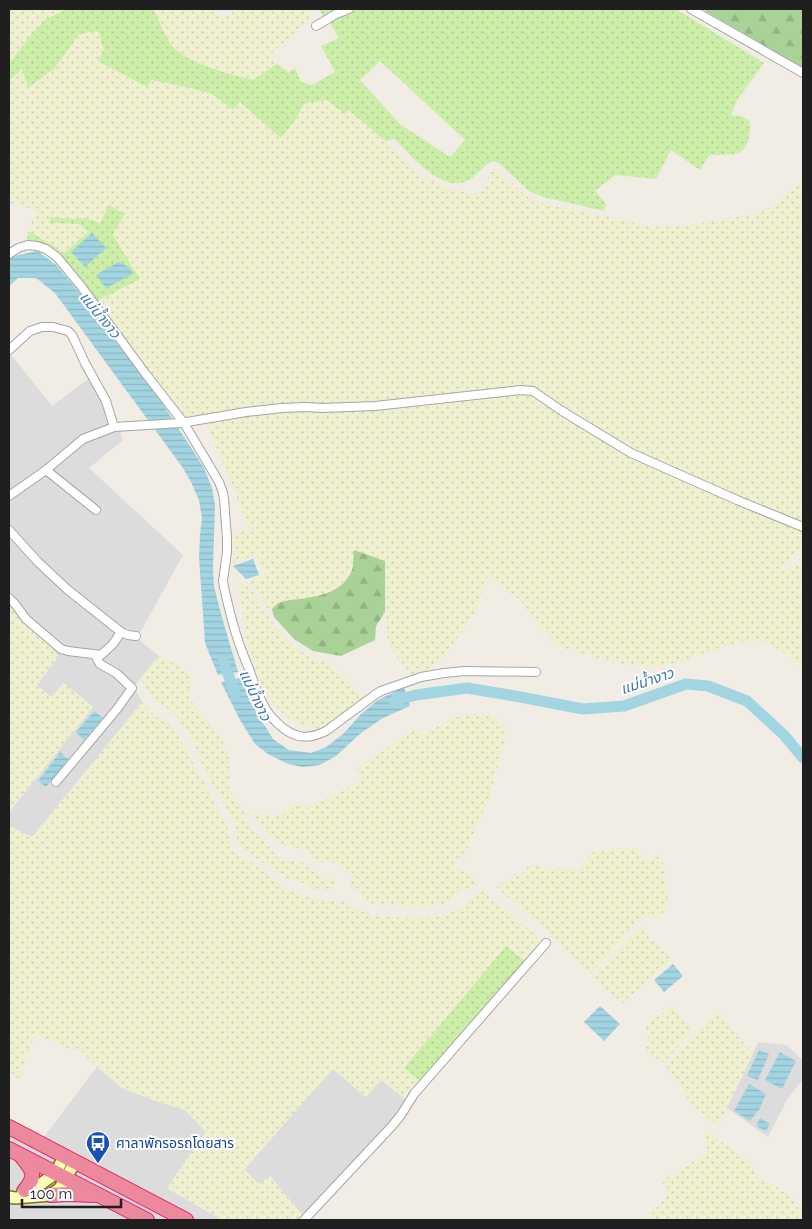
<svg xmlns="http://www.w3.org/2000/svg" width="812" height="1229" font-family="Raleway,'Noto Sans Thai',sans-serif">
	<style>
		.residential { fill: #dddcdc }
		.farmland { fill: url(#farmland-dots) }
		.grass { fill: url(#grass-dots); fill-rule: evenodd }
		.forest { fill: url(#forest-firs) }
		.water { fill: url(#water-rules) }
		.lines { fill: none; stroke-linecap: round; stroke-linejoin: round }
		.river { stroke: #a3d4e1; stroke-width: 11 }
		.street-casing { stroke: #a6a6a6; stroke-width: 10 }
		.secondary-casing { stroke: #727d00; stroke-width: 14 }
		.highway-casing { stroke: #e61b65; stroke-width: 16 }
		.street { stroke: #fff; stroke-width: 8 }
		.secondary { stroke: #fbfdb6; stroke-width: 11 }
		.highway { stroke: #ec899d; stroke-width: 14 }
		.labels { text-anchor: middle; stroke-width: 4; stroke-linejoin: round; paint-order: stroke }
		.transit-label { font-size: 14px; fill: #164399; stroke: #fff; text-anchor: start }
		.water-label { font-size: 15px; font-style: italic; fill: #427aae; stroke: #fff }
	</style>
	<defs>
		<pattern id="farmland-dots" width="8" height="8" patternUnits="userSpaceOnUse" patternTransform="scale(1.25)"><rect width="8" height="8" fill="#eff0cf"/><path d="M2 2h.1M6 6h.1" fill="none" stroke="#cccdb1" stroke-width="1.8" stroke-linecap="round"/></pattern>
		<pattern id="grass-dots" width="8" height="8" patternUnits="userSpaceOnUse" patternTransform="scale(1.25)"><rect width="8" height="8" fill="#cceea8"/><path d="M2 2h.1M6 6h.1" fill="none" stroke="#afcc90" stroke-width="1.8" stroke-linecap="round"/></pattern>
		<pattern id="forest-firs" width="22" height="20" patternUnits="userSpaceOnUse" patternTransform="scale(1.25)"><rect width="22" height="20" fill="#aad297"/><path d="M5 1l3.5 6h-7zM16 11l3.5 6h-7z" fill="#92b482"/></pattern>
		<pattern id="water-rules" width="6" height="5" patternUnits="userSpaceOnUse" patternTransform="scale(1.25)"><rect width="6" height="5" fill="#a3d4e1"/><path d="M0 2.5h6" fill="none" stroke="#8cb6c1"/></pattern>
	</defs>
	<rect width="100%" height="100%" fill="#f1ede5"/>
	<!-- residential -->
	<g class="residential">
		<path d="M9,352L52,406L95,374L108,398L123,440L89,468L183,555L137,638L159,656L134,686L142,702L32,837L9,826V812L93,707L64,683L51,697L37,685L44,640L16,613L9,602Z"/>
		<path d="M758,1042L787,1045L803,1061V1079L787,1100L768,1137L727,1108Z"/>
		<path d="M97,1067L122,1088L159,1102L185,1110L206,1132L167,1188L222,1220H9V1123L41,1141Z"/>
		<path d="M333,1068L365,1097L381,1080L408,1101L413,1103L394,1130L309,1220H303L270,1176L259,1184L244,1170Z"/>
	</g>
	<!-- farmland -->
	<g class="farmland">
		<path d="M9,9H67L63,10L30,36L9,64Z"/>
		<path d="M158,9H211L218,16L224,19L235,9H306L311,18L271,54L277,64L253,80L233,75L199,62L179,52L171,45L164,32L155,12Z"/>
		<path d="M98,31L105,50L98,61L146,87L151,80L191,88L212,94L233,110L240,102L281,138L296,119L304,104L327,100L345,114L349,110L385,141L419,174L450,190L461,191L477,197L490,182L487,179L491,172L499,171L530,199L554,206L615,218L651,227L681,226L760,213L780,201L794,186L803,184V523L779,512L730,494L640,453L537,389L525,386L428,398L386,401L337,404L275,405L223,412L184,419L95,302L125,255L113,234L100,223L86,218L75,219L51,217L49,223L79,224L88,232L63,254L53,245L28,231L37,210L9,203V81L22,69L28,88L55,68L79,33Z"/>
		<path d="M518,394H528L536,397L576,423L737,504L803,531V554L793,557L777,573L803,562V670L800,666L780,650L766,643L754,640L729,645L685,660L663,666L641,667L606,661L564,648L552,641L537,625L522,602L488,576L476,610L467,626L447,651L428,672L413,677L393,652L387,637L385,561L354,550L352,568L346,580L333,591L313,597L279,602L272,609L268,610L258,592L250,582L265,575L256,554L233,565L234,534L249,529L228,475L206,422L240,417L278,413L332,411L396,406Z"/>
		<path d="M238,581L247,586L253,592L266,613L275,626L299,650L311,658L330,664L364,698L320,730L296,723L282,713L267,696L257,674L248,646Z"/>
		<path d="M9,602L16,613L44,640L59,656L37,685L51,697L64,683L93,707L9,812Z"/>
		<path d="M159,656L177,664L192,676L189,699L204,716L222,740L229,759L231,791L246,816L249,826L264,841L281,861H300L319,875L336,882L334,890L313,889L297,880L288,879L248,853L240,845L237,840L235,824L204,769L194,743L183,725L176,715L168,709L157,703L140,679Z"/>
		<path d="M142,702L155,716L167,722L177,733L228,828L230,844L232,851L250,861L281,886L303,896L322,900L346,902L359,910L372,916L410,918H433L457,910L482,891L535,934L541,944L526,962L506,946L404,1068L421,1082L408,1101L381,1080L366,1097L333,1069L244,1169L259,1184L270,1176L305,1218L303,1220H222L167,1188L206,1132L185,1110L159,1102L122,1088L97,1067L80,1050L67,1048L37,1035L33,1040L19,1079L9,1073V826L33,837Z"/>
		<path d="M478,713L493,716L505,728L506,737L490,795L463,860L453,857L455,867L481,881L461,892L453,899L445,904L417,907L370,904L363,899L362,890L349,888L354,874L330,861L319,863L307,850L291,847L279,843L250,813L278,816L299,802L307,808L362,781L356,769L417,728L422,735L453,718Z"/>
		<path d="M621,848L637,849L650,862L656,855L665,865L664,877L668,892V904L663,913L657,917L651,919L645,914L591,974L550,935L538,921L504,895L496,886L512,879L513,876L522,874L528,866L539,865L543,870L564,868L574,871L578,869L592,853L597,850Z"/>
		<path d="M641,925L647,929L648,937L672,959L623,1003L599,984L593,976Z"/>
		<path d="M672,1006L692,1031L664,1063L648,1055L646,1050L648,1036L645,1026Z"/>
		<path d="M717,1011L753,1054L718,1127L689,1101L679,1082L666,1067Z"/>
		<path d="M707,1131L753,1164L757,1177L768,1184H773L792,1198L797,1207L803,1210V1220H646L669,1194L668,1189L662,1183L665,1179L702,1156L706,1152L707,1145L704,1137Z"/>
	</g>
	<!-- grass -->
	<g class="grass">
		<path d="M67,9H152L155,12C160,23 164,34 171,44C183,62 232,75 253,80L277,64L289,72L295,68L301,82L312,85L335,72L321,46L339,38L330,23L327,24L319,9H676L764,63L737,100L731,115L741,116L750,121C750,132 750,148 738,153C732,155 716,155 709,155L700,170L671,150L656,179L615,175L595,191L606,204L604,211L543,197L529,191L500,164L493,161C483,165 478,175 469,180C443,195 410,155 395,139L385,141L349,110L345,114L327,100L304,104L296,119L281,138L240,102L233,110L212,94L191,88L151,80L147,87L98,61L104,50L98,31L79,34L55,68L28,88L22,69L9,81V64L30,36L46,19ZM380,61L465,140L450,157L400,124L360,80Z"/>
		<path d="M109,205L125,214L113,234L125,255L140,279L95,302L43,245L35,242H27L28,231L53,245L63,254L88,232L79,224L49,223L51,217L75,219L86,218L100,223Z"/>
		<path d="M506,946L526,962L421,1082L404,1068Z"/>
	</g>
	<!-- forest -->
	<g class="forest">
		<path d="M707,9H803V68L705,11Z"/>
		<path d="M354,550L385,561V612L376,626L375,640L341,656L313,651L294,639L274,617L272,609C281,599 286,601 300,599C321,596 343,592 352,570C354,564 353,556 354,550Z"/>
	</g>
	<!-- water -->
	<g class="water">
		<path d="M92,233L106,248L85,267L71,252Z"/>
		<path d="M38,251L56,265L79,292L104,327L157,395L204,468L212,488L215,505L213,568L214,586L221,614L238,672L218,675L205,643L199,557L200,534L202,518L199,500L191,482L183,468L55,293L36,278H18L9,286V260L13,256Z"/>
		<path d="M118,262L129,267L133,274L106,288L96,275Z"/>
		<path d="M253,559L259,575L246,579L233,566Z"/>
		<path d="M241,678L250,702L273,739L289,750L311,753L326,747L343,734L361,714L378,700L404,687L410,706L383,718L361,733L336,756L320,765L303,767L288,764L268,754L255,744L240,720L221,682Z"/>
		<path d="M94,711L103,718L84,740L76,732Z"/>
		<path d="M60,752L69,759L46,787L38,781Z"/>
		<path d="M673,964L683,976L664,992L654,980Z"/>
		<path d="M600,1006L620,1024L604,1041L584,1022Z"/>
		<path d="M759,1050L769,1054L758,1080L747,1076Z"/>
		<path d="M780,1052L796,1061L782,1089L765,1080Z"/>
		<path d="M749,1084L766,1094L760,1108L750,1121L734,1111Z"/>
		<path d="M760,1118L770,1124L766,1131L756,1126Z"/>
	</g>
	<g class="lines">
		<!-- river -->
		<g class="river">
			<path d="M223,660L235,694"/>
			<path d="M394,701L416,695L467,688L515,696L583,709L624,706L686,684L708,686L747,701L784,735L803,758"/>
		</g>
		<!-- street casing -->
		<g class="street-casing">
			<g id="street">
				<path d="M691,9L803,73"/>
				<path d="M316,26L336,14L349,9"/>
				<path d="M9,254L18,248L28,245L37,246L46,249L57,257L81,286L145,373L184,423L219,482L223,493L224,499L227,538V552L223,581L224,587C228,605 232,623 238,640C241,650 245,659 249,669C254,683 259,699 267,711C271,718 277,723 283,728C297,739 310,739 326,731L376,694L381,691L421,677L444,673L465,671L536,672"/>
				<path d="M9,350L30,331L42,327H53L68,331L72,335L85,363L106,401L114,427"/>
				<path d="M46,470L96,510"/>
				<path d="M9,496L46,470L83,439L114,427L181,423L246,412L282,408L306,407L322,408L375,406L521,390L533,391L562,411L631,453L737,500L803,527"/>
				<path d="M9,530L38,562L68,590L121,632L128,635L136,636"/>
				<path d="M9,598L15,604L26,619L61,649L68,651L101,655L113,644L121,632"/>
				<path d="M56,782L117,709L132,688L116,673L100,664L95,655"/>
				<path d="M304,1220L392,1126L401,1115L414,1094L546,943"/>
			</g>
		</g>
		<!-- secondary casing -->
		<g class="secondary-casing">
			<g id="secondary">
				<path d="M23,1191L38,1186L56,1173L64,1156"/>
				<path d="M9,1197L15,1198L51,1195L60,1188L75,1162"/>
			</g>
		</g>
		<!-- highway casing -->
		<g class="highway-casing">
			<g id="highway">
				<path d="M9,1127L186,1220"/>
				<path d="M9,1149L147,1220"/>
				<path d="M22,1157C33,1171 37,1175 25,1190"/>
				<path d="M51,1195L69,1194L94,1195"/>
			</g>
		</g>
		<!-- street -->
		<use href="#street" class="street"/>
		<!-- secondary -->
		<use href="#secondary" class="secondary"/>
		<!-- highway -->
		<use href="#highway" class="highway"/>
	</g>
	<!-- icons -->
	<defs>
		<g id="bus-pin" transform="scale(1.25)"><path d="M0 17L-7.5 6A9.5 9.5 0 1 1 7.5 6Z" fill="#1a4fb4" stroke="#fff"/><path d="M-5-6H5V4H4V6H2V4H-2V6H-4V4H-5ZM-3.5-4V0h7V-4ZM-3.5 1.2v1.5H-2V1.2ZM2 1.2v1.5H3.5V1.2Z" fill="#fff"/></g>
	</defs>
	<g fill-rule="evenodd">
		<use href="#bus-pin" x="98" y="1143"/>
	</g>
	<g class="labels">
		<!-- transit labels -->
		<g class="transit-label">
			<text x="116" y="1148">ศาลาพักรอรถโดยสาร</text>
		</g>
		<!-- water labels -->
		<g class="water-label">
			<text transform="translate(100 315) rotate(51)" y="5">แม่น้ำงาว</text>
			<text transform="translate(647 681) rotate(-18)" y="5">แม่น้ำงาว</text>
			<text transform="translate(255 695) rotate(65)" y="5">แม่น้ำงาว</text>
		</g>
	</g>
	<!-- border -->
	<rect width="812" height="1229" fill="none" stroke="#1f1f1f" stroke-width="20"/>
	<!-- scale -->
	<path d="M22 1199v8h99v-8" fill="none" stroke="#1f1f1f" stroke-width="2.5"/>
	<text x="30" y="1199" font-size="15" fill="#1f1f1f" stroke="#ffffff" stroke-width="4" paint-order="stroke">100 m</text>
</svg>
